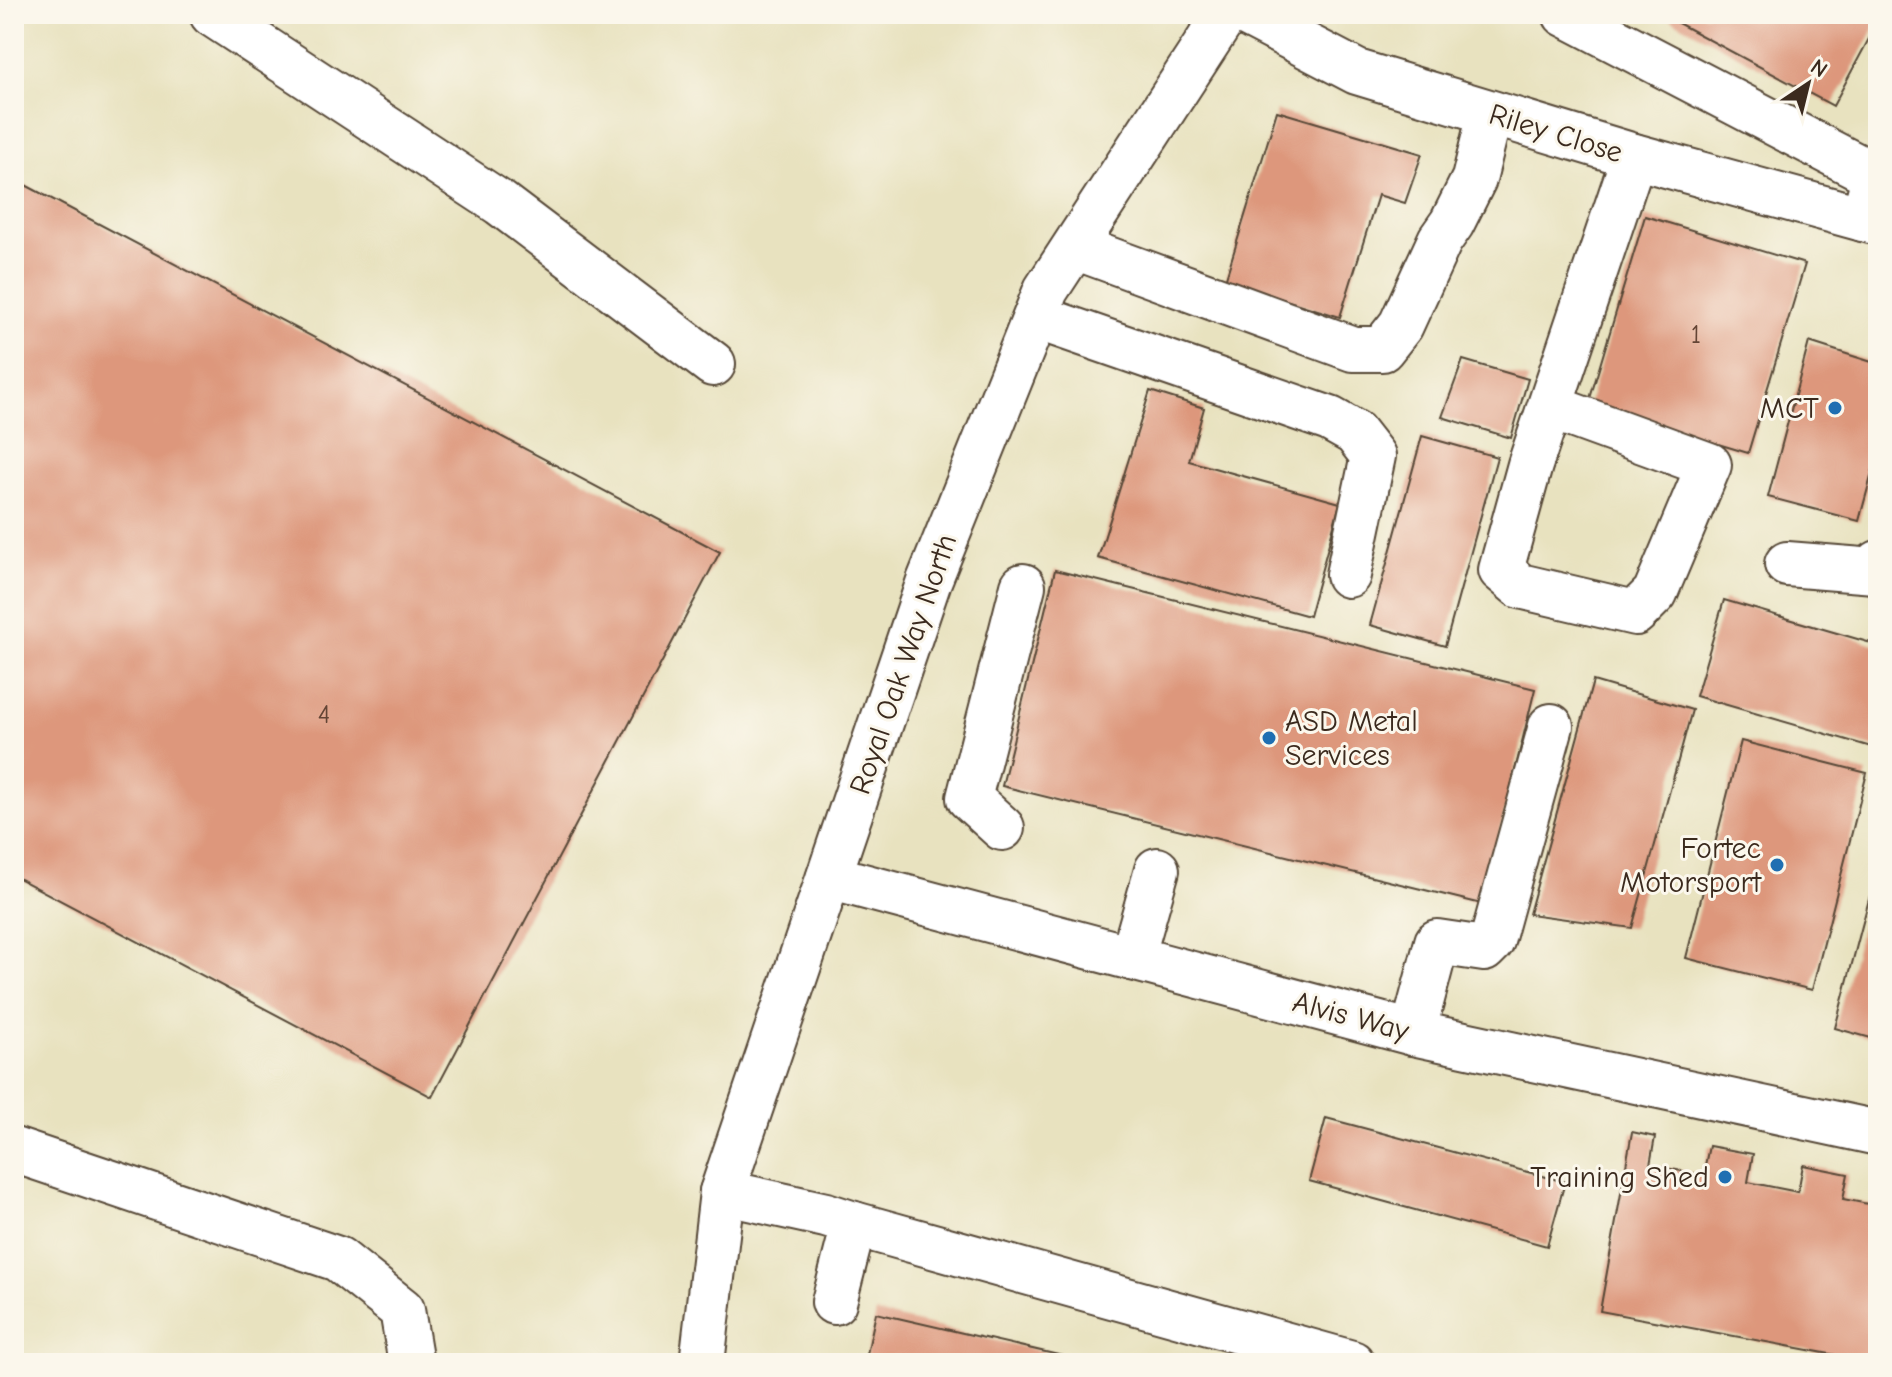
<svg xmlns="http://www.w3.org/2000/svg" width="1892" height="1377" font-family="'Comic Neue',sans-serif">
	<style>
		.building { fill: #dd977b }
		.lines { fill: none; stroke-linecap: round; stroke-linejoin: round }
		.minor-casing { stroke: #554636; stroke-width: 48 }
		.minor { stroke: #fff; stroke-width: 44 }
		.poi-dot { fill: #1f6fb2; stroke: #fbf7ec; stroke-width: 3 }
		.labels { text-anchor: middle; stroke-width: 6; stroke-linejoin: round; paint-order: stroke }
		.number-label { font-size: 26px; fill: #644535 }
		.street-label { font-size: 30px; fill: #3b2a1e; stroke: #fbf7ec }
		.poi-label { font-size: 30px; fill: #3b2a1e; stroke: #fbf7ec; text-anchor: end }
	</style>
	<rect width="100%" height="100%" fill="#fbf7ec"/>
	<filter id="ink" filterUnits="userSpaceOnUse"><feTurbulence type="fractalNoise" baseFrequency=".0125" numOctaves="2"/><feDisplacementMap in="SourceGraphic" scale="16" xChannelSelector="R" yChannelSelector="G"/><feConvolveMatrix kernelMatrix="1 2 1 2 8 2 1 2 1" color-interpolation-filters="sRGB"/></filter>
	<filter id="wash" filterUnits="userSpaceOnUse"><feTurbulence type="fractalNoise" baseFrequency=".006" numOctaves="4" result="noise"/><feDisplacementMap in="SourceGraphic" scale="32" xChannelSelector="R" yChannelSelector="G"/><feGaussianBlur stdDeviation="1.8" result="paint"/><feColorMatrix in="noise" values="0 0 0 0 0 0 0 0 0 0 0 0 0 0 0 0 0 1.4 0 .05"/><feComposite in="paint" operator="in"/></filter>
	<g filter="url(#wash)">
		<rect width="100%" height="100%" fill="#e8e2bf"/>
		<g id="blocks">
			<!-- building -->
			<g class="building">
				<path d="M1661,14H1878V22L1833,106Z"/>
				<path d="M1277,111L1422,154L1405,203L1378,195L1340,317L1225,281Z"/>
				<path d="M14,179L720,552L432,1097L14,876Z"/>
				<path d="M1645,216L1805,264L1748,453L1588,405Z"/>
				<path d="M1809,342L1878,364V451L1859,521L1768,497Z"/>
				<path d="M1463,360L1528,379L1511,438L1442,417Z"/>
				<path d="M1150,391L1204,408L1189,461L1340,503L1309,616L1098,558Z"/>
				<path d="M1422,436L1497,457L1445,646L1370,625Z"/>
				<path d="M1055,570L1535,689L1482,904L1002,786Z"/>
				<path d="M1724,600L1878,645V749L1696,696Z"/>
				<path d="M1593,681L1692,710L1632,928L1529,914Z"/>
				<path d="M1741,741L1867,773L1812,990L1686,958Z"/>
				<path d="M1877,869H1878V1040L1835,1028Z"/>
				<path d="M1326,1118L1565,1182L1547,1246L1309,1181Z"/>
				<path d="M1632,1132L1655,1137L1650,1165L1703,1175L1709,1146L1753,1154L1748,1182L1798,1192L1803,1165L1848,1174L1843,1199L1878,1206V1363L1600,1311Z"/>
				<path d="M876,1313L1089,1362V1363H865Z"/>
			</g>
		</g>
	</g>
	<g filter="url(#ink)">
		<use href="#blocks" fill-opacity="0" stroke="#554636" stroke-width="2"/>
		<g class="lines">
			<!-- minor casing -->
			<g class="minor-casing">
				<g id="minor">
					<path d="M212,14L500,203L713,364"/>
					<path d="M1246,14L1357,72L1634,156L1878,223"/>
					<path d="M1565,14L1870,173L1872,185L1863,219"/>
					<path d="M1075,247L1353,349H1382L1401,325L1440,240L1452,223L1474,179L1490,114"/>
					<path d="M1036,317L1330,419L1355,433L1373,456L1348,575"/>
					<path d="M1550,407L1709,465L1655,593L1635,613L1520,586L1501,570L1530,465L1634,156"/>
					<path d="M1787,564L1875,571L1878,563"/>
					<path d="M1002,828L969,798L1023,586"/>
					<path d="M829,877L1413,1033L1878,1133"/>
					<path d="M1132,958L1157,870"/>
					<path d="M1413,1033L1437,942L1484,949L1492,941L1551,726"/>
					<path d="M14,1150L338,1259L402,1310L411,1363"/>
					<path d="M722,1192L826,1215L854,1224L834,1302"/>
					<path d="M854,1224L1352,1363"/>
					<path d="M702,1363L722,1192L929,581L1046,290L1226,14"/>
				</g>
			</g>
			<!-- minor -->
			<use href="#minor" class="minor"/>
		</g>
	</g>
	<!-- markers -->
	<g class="poi-dot">
		<circle cx="1835" cy="408" r="8"/>
		<circle cx="1269" cy="738" r="8"/>
		<circle cx="1777" cy="865" r="8"/>
		<circle cx="1725" cy="1177" r="8"/>
	</g>
	<g class="labels">
		<!-- number labels -->
		<g class="number-label">
			<text x="1696" y="343">1</text>
			<text x="324" y="723">4</text>
		</g>
		<!-- street labels -->
		<g class="street-label">
			<text transform="translate(1556 133) rotate(17)" y="10">Riley Close</text>
			<text transform="translate(903 664) rotate(-71)" y="10">Royal Oak Way North</text>
			<text transform="translate(1351 1016) rotate(15)" y="10">Alvis Way</text>
		</g>
		<!-- poi labels -->
		<g class="poi-label">
			<text x="1819" y="418">MCT</text>
			<text x="1285" y="731" text-anchor="start">ASD Metal<tspan x="1285" dy="34">Services</tspan></text>
			<text x="1761" y="858">Fortec<tspan x="1761" dy="34">Motorsport</tspan></text>
			<text x="1709" y="1187">Training Shed</text>
		</g>
	</g>
	<!-- margin -->
	<rect width="1892" height="1377" fill="none" stroke="#fbf7ec" stroke-width="48"/>
	<!-- north arrow -->
	<g transform="translate(1808 84) rotate(35)" stroke="#fbf7ec" stroke-width="6" paint-order="stroke">
	<path d="M0-6L14 30L0 20L-14 30Z" fill="#3b2a1e"/>
	<text y="-12" font-size="22" font-weight="bold" text-anchor="middle" fill="#3b2a1e">N</text>
	</g>
</svg>
